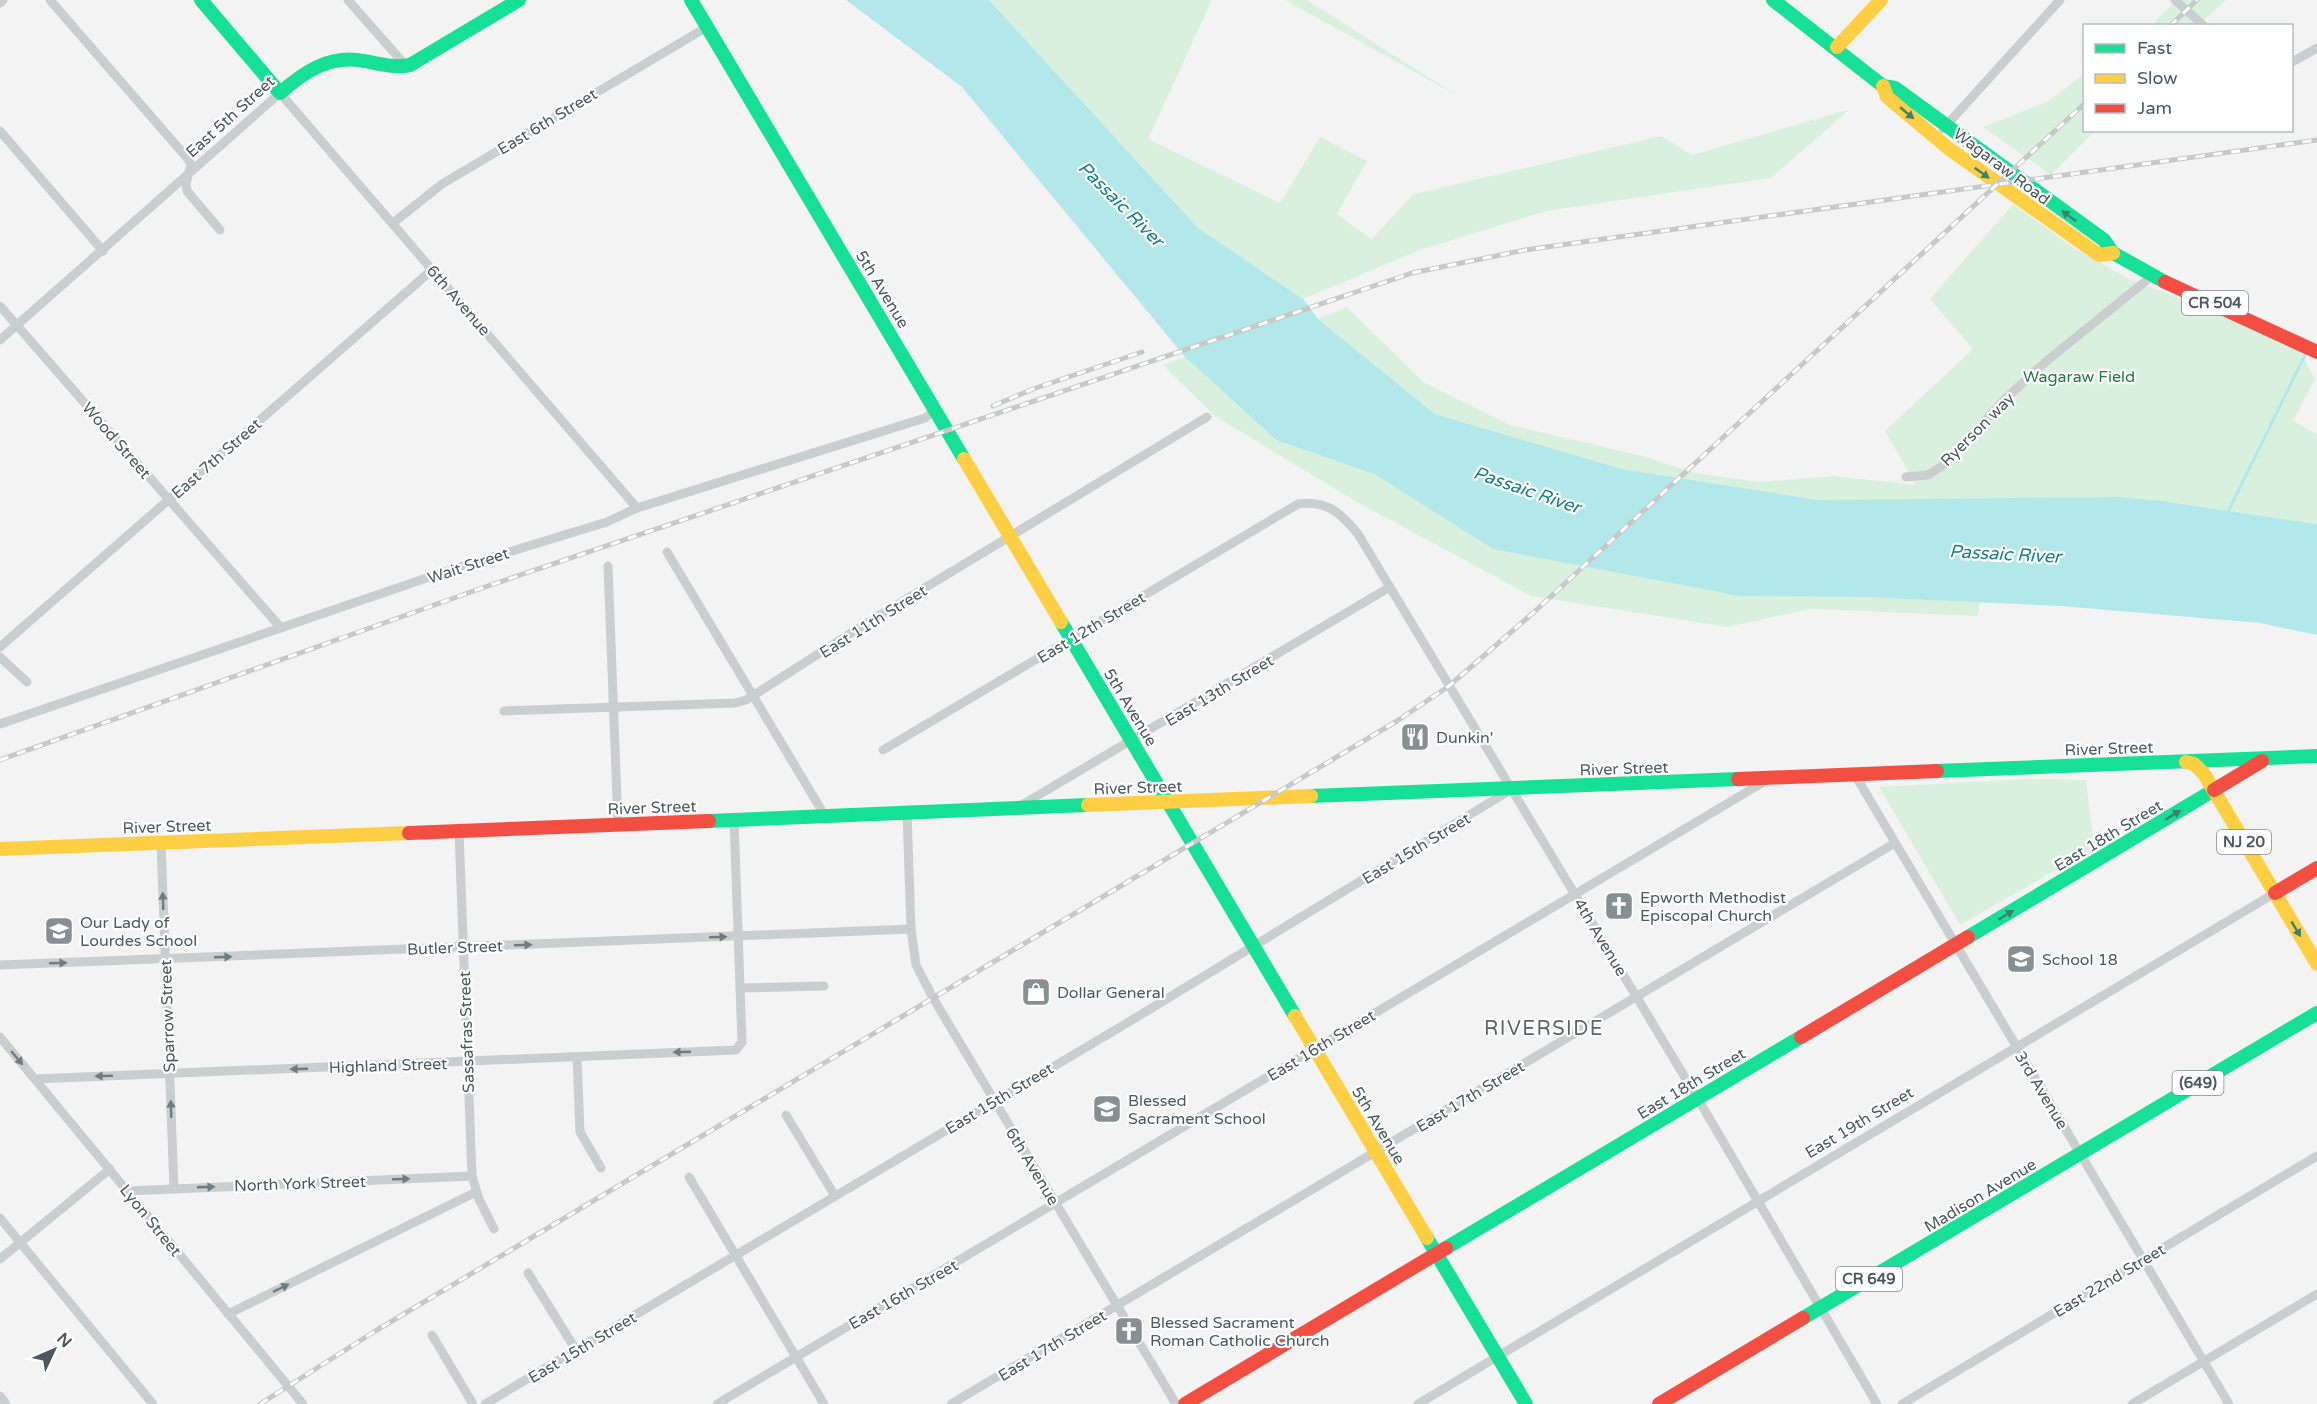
<svg xmlns="http://www.w3.org/2000/svg" width="2317" height="1404" font-family="'Varela Round',sans-serif">
	<style>
		.green { fill: #daf0df }
		.water { fill: #b3e8ea }
		.lines { fill: none; stroke-linecap: round; stroke-linejoin: round }
		.stream { stroke: #b3e8ea; stroke-width: 3 }
		.street { stroke: #cbcece; stroke-width: 9 }
		.fast { stroke: #16e098; stroke-width: 14 }
		.slow { stroke: #ffcf43; stroke-width: 14 }
		.jam { stroke: #f24e42; stroke-width: 14 }
		.rail-casing { stroke: #c7c8c9; stroke-width: 5 }
		.rail { stroke: #fff; stroke-width: 3; stroke-dasharray: 9; stroke-linecap: butt }
		.oneway { fill: #3b826f }
		.oneway2 { fill: #717c80 }
		.labels { text-anchor: middle; stroke-width: 4.5; stroke-linejoin: round; paint-order: stroke }
		.shield { fill: #fff; stroke: #818b8e; stroke-width: 1.5 }
		.shield-label { font-size: 15px; font-weight: bold; fill: #4b595e }
		.street-label { font-size: 16px; fill: #4b595e; stroke: #fff }
		.park-label { font-size: 16px; fill: #207b3d; stroke: #fff }
		.poi-label { font-size: 16px; fill: #4b595e; stroke: #fff; text-anchor: start }
		.water-label { font-size: 18px; font-style: italic; fill: #178386; stroke: #fff }
		.quarter-label { font-size: 20px; letter-spacing: 1.5px; fill: #5f6466; stroke: #fff }
	</style>
	<rect width="100%" height="100%" fill="#f3f3f3"/>
	<!-- green -->
	<g class="green">
		<path d="M989,0H1212L1148,139L1280,203L1320,137L1367,161L1337,214L1371,239L1414,194L1661,136L1692,155L1850,109L1771,178L1546,211L1420,250L1303,299L1198,228Z"/>
		<path d="M1285,0H1307L1458,96Z"/>
		<path d="M2176,0H2226L2199,25L2151,26Z"/>
		<path d="M2084,74V130L2095,131L2051,175L1983,127L2047,102Z"/>
		<path d="M2013,204L2074,248L2131,280L2211,310L2300,352L2315,379L2293,421L2317,434V524L2155,500L2117,497L1827,501L1622,469L1435,414L1318,319L1347,307L1423,382L1510,425L1643,456L1694,473L1759,482L1834,476L1916,485L1885,431L1973,349L1930,299Z"/>
		<path d="M1185,357L1276,440L1374,474L1493,549L1861,597L1980,602L1978,616L1810,609L1728,627L1531,596L1355,501L1215,416L1163,365Z"/>
		<path d="M2027,779L2086,780L2094,848L1960,925L1879,787Z"/>
	</g>
	<!-- water -->
	<path class="water" d="M846,0H989L1198,228L1303,299L1318,319L1435,414L1622,469L1819,500L2117,497L2155,500L2317,524V635L2260,623L2061,606L1861,597L1740,596L1493,549L1374,474L1276,440L1185,357L962,87Z"/>
	<g class="lines">
		<!-- stream -->
		<path class="stream" d="M2228,512L2306,353"/>
		<!-- street -->
		<g class="street">
			<path d="M50,0L188,159L191,165L186,183L187,191L220,230"/>
			<path d="M348,0L406,66"/>
			<path d="M2175,0L2204,26"/>
			<path d="M0,3L3,0"/>
			<path d="M2292,62L2317,48"/>
			<path d="M1943,129L2060,0"/>
			<path d="M0,131L103,251"/>
			<path d="M393,223L442,184L707,27"/>
			<path d="M0,306L281,628"/>
			<path d="M0,340L280,93L637,508"/>
			<path d="M1906,477L1928,475L1945,464L2005,399L2049,359L2152,276"/>
			<path d="M667,552L825,816"/>
			<path d="M608,566L618,825"/>
			<path d="M0,647L433,269"/>
			<path d="M0,657L27,682"/>
			<path d="M504,711L735,703L746,700L870,621L1207,417"/>
			<path d="M0,724L450,570L607,522L637,508L925,418L935,410"/>
			<path d="M883,750L1298,504C1327,500 1341,513 1358,534L1698,1099L1877,1404"/>
			<path d="M1855,775L2229,1404"/>
			<path d="M1020,806L1390,587"/>
			<path d="M907,813L911,929L916,965L933,998L1176,1404"/>
			<path d="M459,831L472,1176L479,1199L494,1229"/>
			<path d="M161,843L174,1189"/>
			<path d="M0,965L911,929"/>
			<path d="M740,988L824,986"/>
			<path d="M0,1037L303,1404"/>
			<path d="M577,1057L580,1132L601,1168"/>
			<path d="M35,1079L736,1050L742,1042L734,820"/>
			<path d="M786,1115L835,1196"/>
			<path d="M689,1177L824,1404"/>
			<path d="M127,1191L472,1176"/>
			<path d="M0,1218L153,1404"/>
			<path d="M0,1259L110,1169"/>
			<path d="M528,1273L576,1350"/>
			<path d="M228,1314L476,1192"/>
			<path d="M432,1335L473,1404"/>
			<path d="M0,1396L6,1404"/>
			<path d="M485,1404L1127,1023L1512,789"/>
			<path d="M717,1404L1767,780"/>
			<path d="M951,1404L1895,843"/>
			<path d="M1418,1404L2275,893"/>
			<path d="M1902,1404L2317,1156"/>
			<path d="M2132,1404L2317,1294"/>
		</g>
		<!-- fast -->
		<g class="fast">
			<path d="M201,0L280,93C304,72 330,54 364,61C380,64 394,68 410,65L519,0"/>
			<path d="M691,0L964,459"/>
			<path d="M1773,0L1883,86L1895,88L2104,240L2113,253L2165,282"/>
			<path d="M1061,622L1295,1016"/>
			<path d="M1937,771L2317,756"/>
			<path d="M1311,796L1738,779"/>
			<path d="M709,821L1088,805"/>
			<path d="M1968,937L2214,790"/>
			<path d="M1427,1238L1526,1404"/>
			<path d="M1446,1248L1801,1037"/>
			<path d="M1803,1318L2317,1013"/>
		</g>
		<!-- slow -->
		<g class="slow">
			<path d="M1837,47L1881,0"/>
			<path d="M1883,86L1887,97L1948,148L2099,255L2113,253"/>
			<path d="M964,459L1061,622"/>
			<path d="M2186,762L2194,764L2204,774L2317,964"/>
			<path d="M1088,805L1311,796"/>
			<path d="M0,849L409,833"/>
			<path d="M1295,1016L1427,1238"/>
		</g>
		<!-- jam -->
		<g class="jam">
			<path d="M2165,282L2317,352"/>
			<path d="M1738,779L1937,771"/>
			<path d="M2214,790L2262,761"/>
			<path d="M409,833L709,821"/>
			<path d="M2275,893L2317,868"/>
			<path d="M1801,1037L1968,937"/>
			<path d="M1185,1404L1446,1248"/>
			<path d="M1659,1404L1803,1318"/>
		</g>
		<!-- rail casing -->
		<g class="rail-casing">
			<g id="rail">
				<path d="M2170,26L2197,0"/>
				<path d="M993,406L1033,389L1142,352"/>
				<path d="M0,760L482,588L1412,273L1525,250L2317,140"/>
				<path d="M260,1404L377,1330L1397,721L1449,686L1533,613L2084,104"/>
			</g>
		</g>
		<!-- rail -->
		<use href="#rail" class="rail"/>
	</g>
	<!-- one-way arrows -->
	<defs><path id="oneway-solid" d="M-6-.8H1V-3.2L6.5 0L1 3.2V.8H-6Z" transform="scale(1.5)"/></defs>
	<g class="oneway">
		<use href="#oneway-solid" transform="translate(1907 113) rotate(40)"/>
		<use href="#oneway-solid" transform="translate(1982 173) rotate(36)"/>
		<use href="#oneway-solid" transform="translate(2069 216) rotate(-144)"/>
		<use href="#oneway-solid" transform="translate(2173 815) rotate(-31)"/>
		<use href="#oneway-solid" transform="translate(2006 915) rotate(-31)"/>
		<use href="#oneway-solid" transform="translate(2296 929) rotate(59)"/>
	</g>
	<g class="oneway2">
		<use href="#oneway-solid" transform="translate(163 901) rotate(-92)"/>
		<use href="#oneway-solid" transform="translate(718 937) rotate(-2)"/>
		<use href="#oneway-solid" transform="translate(523 945) rotate(-2)"/>
		<use href="#oneway-solid" transform="translate(223 957) rotate(-2)"/>
		<use href="#oneway-solid" transform="translate(58 963) rotate(-2)"/>
		<use href="#oneway-solid" transform="translate(682 1052) rotate(178)"/>
		<use href="#oneway-solid" transform="translate(17 1058) rotate(50)"/>
		<use href="#oneway-solid" transform="translate(299 1069) rotate(178)"/>
		<use href="#oneway-solid" transform="translate(104 1076) rotate(178)"/>
		<use href="#oneway-solid" transform="translate(171 1109) rotate(-92)"/>
		<use href="#oneway-solid" transform="translate(401 1179) rotate(-2)"/>
		<use href="#oneway-solid" transform="translate(206 1187) rotate(-2)"/>
		<use href="#oneway-solid" transform="translate(281 1288) rotate(-26)"/>
	</g>
	<!-- icons -->
	<defs>
		<g id="restaurant-square" transform="scale(1.5)"><rect x="-9" y="-9" width="18" height="18" rx="4" fill="#868f92" stroke="#fff"/><path d="M-5-6h1v4h1v-4h1v4h1v-4h1v5L-1.5 .5V6h-2V.5L-5-1ZM5-6V6H3V1.5H1.5Q1.5-4 5-6Z" fill="#fff"/></g>
		<g id="church-square" transform="scale(1.5)"><rect x="-9" y="-9" width="18" height="18" rx="4" fill="#868f92" stroke="#fff"/><path d="M-1.2-6h2.4v3.5h3.3v2.4h-3.3V6h-2.4V-.1h-3.3v-2.4h3.3Z" fill="#fff"/></g>
		<g id="school-square" transform="scale(1.5)"><rect x="-9" y="-9" width="18" height="18" rx="4" fill="#868f92" stroke="#fff"/><path d="M0-5L7-2L0 1L-7-2ZM-4 1L0 2.5L4 1V4Q0 6-4 4Z" fill="#fff"/></g>
		<g id="shop-square" transform="scale(1.5)"><rect x="-9" y="-9" width="18" height="18" rx="4" fill="#868f92" stroke="#fff"/><path d="M-5-2.5h2.3a2.7 3.5 0 0 1 5.4 0H5L5.5 6h-11ZM-1.5-2.5h3a1.5 2.3 0 0 0-3 0Z" fill="#fff"/></g>
	</defs>
	<g fill-rule="evenodd">
		<use href="#restaurant-square" x="1415" y="737"/>
		<use href="#church-square" x="1619" y="906"/>
		<use href="#school-square" x="59" y="931"/>
		<use href="#school-square" x="2021" y="959"/>
		<use href="#shop-square" x="1036" y="992"/>
		<use href="#school-square" x="1107" y="1109"/>
		<use href="#church-square" x="1129" y="1331"/>
	</g>
	<g class="labels">
		<!-- shield labels -->
		<g class="shield">
			<rect x="2182" y="291" width="66" height="24" rx="4.5"/>
			<rect x="2217" y="830" width="54" height="24" rx="4.5"/>
			<rect x="2172.5" y="1071" width="51" height="24" rx="4.5"/>
			<rect x="1836" y="1267" width="66" height="24" rx="4.5"/>
		</g>
		<g class="shield-label">
			<text x="2215" y="308">CR 504</text>
			<text x="2244" y="847">NJ 20</text>
			<text x="2198" y="1088">(649)</text>
			<text x="1869" y="1284">CR 649</text>
		</g>
		<!-- street labels -->
		<g class="street-label">
			<text transform="translate(230 116) rotate(-42)" y="6">East 5th Street</text>
			<text transform="translate(547 121) rotate(-31)" y="6">East 6th Street</text>
			<text transform="translate(2002 166) rotate(37)" y="6">Wagaraw Road</text>
			<text transform="translate(883 289) rotate(59)" y="6">5th Avenue</text>
			<text transform="translate(459 300) rotate(49)" y="6">6th Avenue</text>
			<text transform="translate(1977 429) rotate(-45)" y="6">Ryerson way</text>
			<text transform="translate(117 440) rotate(49)" y="6">Wood Street</text>
			<text transform="translate(216 458) rotate(-41)" y="6">East 7th Street</text>
			<text transform="translate(468 565) rotate(-18)" y="6">Wait Street</text>
			<text transform="translate(873 621) rotate(-32)" y="6">East 11th Street</text>
			<text transform="translate(1091 627) rotate(-31)" y="6">East 12th Street</text>
			<text transform="translate(1219 690) rotate(-31)" y="6">East 13th Street</text>
			<text transform="translate(1131 707) rotate(59)" y="6">5th Avenue</text>
			<text transform="translate(2109 748) rotate(-2)" y="6">River Street</text>
			<text transform="translate(1624 768) rotate(-2)" y="6">River Street</text>
			<text transform="translate(1138 787) rotate(-2)" y="6">River Street</text>
			<text transform="translate(652 807) rotate(-2)" y="6">River Street</text>
			<text transform="translate(167 826) rotate(-2)" y="6">River Street</text>
			<text transform="translate(2108 835) rotate(-31)" y="6">East 18th Street</text>
			<text transform="translate(1416 848) rotate(-31)" y="6">East 15th Street</text>
			<text transform="translate(1601 937) rotate(59)" y="6">4th Avenue</text>
			<text transform="translate(455 947) rotate(-2)" y="6">Butler Street</text>
			<text transform="translate(167 1016) rotate(-92)" y="6">Sparrow Street</text>
			<text transform="translate(466 1032) rotate(-92)" y="6">Sassafras Street</text>
			<text transform="translate(1321 1045) rotate(-31)" y="6">East 16th Street</text>
			<text transform="translate(388 1065) rotate(-2)" y="6">Highland Street</text>
			<text transform="translate(1691 1083) rotate(-31)" y="6">East 18th Street</text>
			<text transform="translate(2042 1090) rotate(59)" y="6">3rd Avenue</text>
			<text transform="translate(1470 1096) rotate(-31)" y="6">East 17th Street</text>
			<text transform="translate(999 1098) rotate(-31)" y="6">East 15th Street</text>
			<text transform="translate(1859 1122) rotate(-31)" y="6">East 19th Street</text>
			<text transform="translate(1379 1125) rotate(59)" y="6">5th Avenue</text>
			<text transform="translate(1033 1166) rotate(59)" y="6">6th Avenue</text>
			<text transform="translate(300 1183) rotate(-2)" y="6">North York Street</text>
			<text transform="translate(1980 1195) rotate(-31)" y="6">Madison Avenue</text>
			<text transform="translate(151 1220) rotate(51)" y="6">Lyon Street</text>
			<text transform="translate(2109 1280) rotate(-31)" y="6">East 22nd Street</text>
			<text transform="translate(903 1294) rotate(-30)" y="6">East 16th Street</text>
			<text transform="translate(1052 1345) rotate(-31)" y="6">East 17th Street</text>
			<text transform="translate(582 1347) rotate(-31)" y="6">East 15th Street</text>
		</g>
		<!-- park labels -->
		<g class="park-label">
			<text x="2079" y="382">Wagaraw Field</text>
		</g>
		<!-- poi labels -->
		<g class="poi-label">
			<text x="1436" y="743">Dunkin'</text>
			<text x="1640" y="903">Epworth Methodist<tspan x="1640" dy="18">Episcopal Church</tspan></text>
			<text x="80" y="928">Our Lady of<tspan x="80" dy="18">Lourdes School</tspan></text>
			<text x="2042" y="965">School 18</text>
			<text x="1057" y="998">Dollar General</text>
			<text x="1128" y="1106">Blessed<tspan x="1128" dy="18">Sacrament School</tspan></text>
			<text x="1150" y="1328">Blessed Sacrament<tspan x="1150" dy="18">Roman Catholic Church</tspan></text>
		</g>
		<!-- water labels -->
		<g class="water-label">
			<text transform="translate(1121 204) rotate(45)" y="6">Passaic River</text>
			<text transform="translate(1527 490) rotate(19)" y="6">Passaic River</text>
			<text transform="translate(2005 554) rotate(3)" y="6">Passaic River</text>
		</g>
		<!-- quarter labels -->
		<g class="quarter-label">
			<text x="1544" y="1035">RIVERSIDE</text>
		</g>
	</g>
	<!-- legend -->
	<rect x="2083" y="24" width="210" height="108" fill="#ffffff" stroke="#b7bdbf" stroke-width="1.5"/>
	<rect x="2095" y="44" width="30" height="9" fill="#16e098" stroke="#b7bdbf" stroke-width="1.5"/>
	<text x="2137" y="54" font-size="18" fill="#4b595e">Fast</text>
	<rect x="2095" y="74" width="30" height="9" fill="#ffcf43" stroke="#b7bdbf" stroke-width="1.5"/>
	<text x="2137" y="84" font-size="18" fill="#4b595e">Slow</text>
	<rect x="2095" y="104" width="30" height="9" fill="#f24e42" stroke="#b7bdbf" stroke-width="1.5"/>
	<text x="2137" y="114" font-size="18" fill="#4b595e">Jam</text>
	<!-- north arrow -->
	<g transform="translate(54 1350) rotate(46)" stroke="#ffffff" stroke-width="4.5" paint-order="stroke">
	<path d="M0-4.5L10 22L0 15L-10 22Z" fill="#4b595e"/>
	<text y="-9" font-size="16" font-weight="bold" text-anchor="middle" fill="#4b595e">N</text>
	</g>
</svg>
